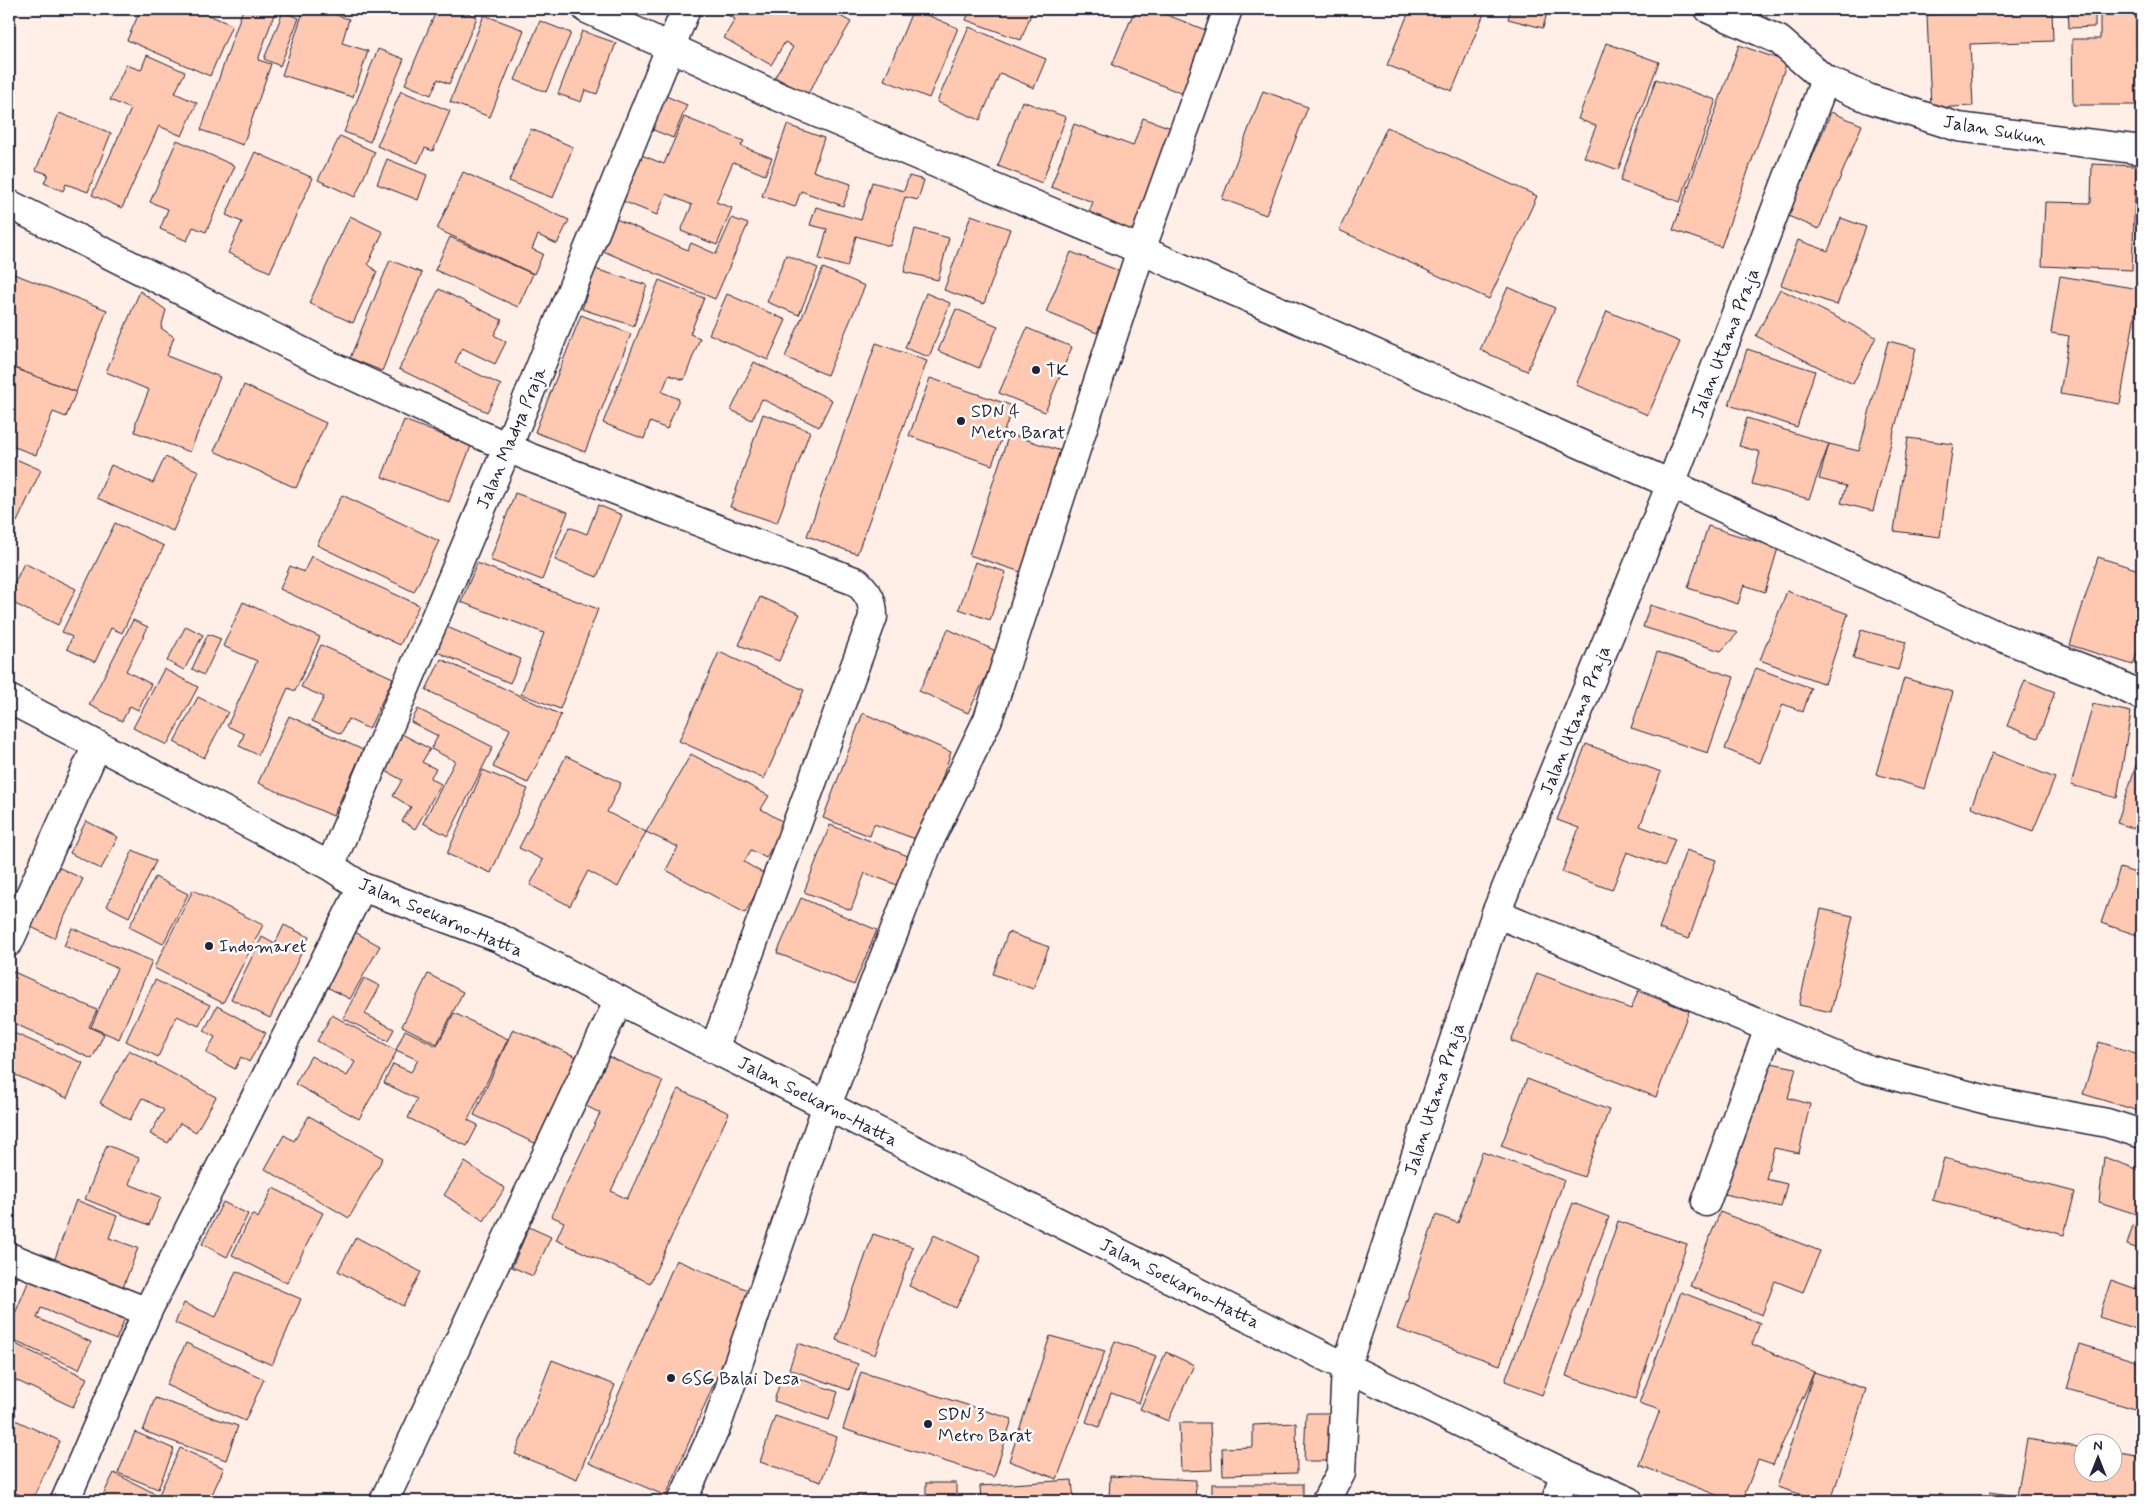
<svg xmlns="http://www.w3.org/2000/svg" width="2151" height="1510" font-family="Mynerve,sans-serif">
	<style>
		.building { fill: #fec9b0; stroke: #22223b }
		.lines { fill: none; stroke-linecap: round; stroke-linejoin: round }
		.minor-casing { stroke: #22223b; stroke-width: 31 }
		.major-casing { stroke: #22223b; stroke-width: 31 }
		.minor { stroke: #fff; stroke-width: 28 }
		.major { stroke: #fff; stroke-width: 28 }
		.poi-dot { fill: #22223b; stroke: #fff; stroke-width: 2 }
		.labels { text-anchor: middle; stroke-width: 5; stroke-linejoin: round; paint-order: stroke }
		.street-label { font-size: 18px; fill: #22223b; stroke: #fff }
		.poi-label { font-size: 18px; fill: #22223b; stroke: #fff; text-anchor: start }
	</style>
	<rect width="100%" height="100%" fill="#ffefe7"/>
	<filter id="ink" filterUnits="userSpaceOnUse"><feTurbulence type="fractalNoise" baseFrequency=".02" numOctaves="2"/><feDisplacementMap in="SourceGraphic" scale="10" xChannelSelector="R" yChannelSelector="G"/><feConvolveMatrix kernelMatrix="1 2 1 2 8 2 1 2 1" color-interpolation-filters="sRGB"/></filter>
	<g filter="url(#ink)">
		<!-- building -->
		<g class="building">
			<path d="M141,9H205L204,13L232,25L210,76L127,40Z"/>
			<path d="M243,9H276L258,60L271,64L243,145L201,130Z"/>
			<path d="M304,9H338L336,15L349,19L342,43L368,51L353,97L282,75Z"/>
			<path d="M437,9H457L477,17L449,84L438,79L431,95L405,84Z"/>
			<path d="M716,9H827L851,22L807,95L775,77L793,47L785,42L771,65L724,38L735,19Z"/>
			<path d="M913,9L958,28L929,98L884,80Z"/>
			<path d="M970,9H1033L1021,40L966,20Z"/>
			<path d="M1135,9H1152L1208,31L1183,94L1112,65Z"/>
			<path d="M1410,9H1486L1452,91L1387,65Z"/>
			<path d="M1511,9H1548L1543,28L1508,19Z"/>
			<path d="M2068,9H2095V27L2069,28Z"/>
			<path d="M2100,9H2142V105H2073L2072,39H2100Z"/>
			<path d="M2052,10L2053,41L1970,44L1973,106L1931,108L1927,15Z"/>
			<path d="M283,12L299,18L280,66L264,59Z"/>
			<path d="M484,15L524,30L490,117L450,102Z"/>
			<path d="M540,21L571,33L546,92L515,80Z"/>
			<path d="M969,27L1046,59L1034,88L1000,73L980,120L937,102Z"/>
			<path d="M582,31L616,43L597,94L585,90L581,102L558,94Z"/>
			<path d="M1606,43L1659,62L1618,170L1584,157L1596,126L1578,119Z"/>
			<path d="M1739,45L1787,62L1721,247L1673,230Z"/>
			<path d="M378,49L404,59L370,142L344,132Z"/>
			<path d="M147,55L185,72L175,93L197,103L182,136L159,126L122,208L92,195L131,109L110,100L126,65L141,70Z"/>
			<path d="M1656,79L1716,100L1680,202L1620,181Z"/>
			<path d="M401,91L450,111L433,151L425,148L418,163L377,146Z"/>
			<path d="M1263,91L1308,107L1266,215L1222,199Z"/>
			<path d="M666,96L687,105L673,138L651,129Z"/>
			<path d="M1022,101L1066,117L1042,183L998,166Z"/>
			<path d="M1831,112L1862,125L1819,229L1788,216Z"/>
			<path d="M59,113L111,133L88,192L66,184L63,191L44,183L48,174L36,170Z"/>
			<path d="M684,117L744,141L741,146L772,158L765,175L733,162L716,202L732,208L717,245L681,231L692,205L666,194L657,215L620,200L639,154L664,164Z"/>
			<path d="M1143,118L1174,129L1135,234L1087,217L1093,202L1051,187L1074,124L1133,146Z"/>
			<path d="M787,125L824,138L813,171L851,184L843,206L801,191L795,207L762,196Z"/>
			<path d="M1387,127L1537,196L1489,299L1339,230Z"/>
			<path d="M531,129L573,147L553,198L509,181Z"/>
			<path d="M340,136L375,152L355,197L318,180Z"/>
			<path d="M177,140L235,166L206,232L193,227L187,241L160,229L168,209L150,202Z"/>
			<path d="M255,152L313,178L270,272L228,253L242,222L226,215Z"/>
			<path d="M387,159L427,175L418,200L377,184Z"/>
			<path d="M2092,164L2136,166L2132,270L2042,266L2045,202L2091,203Z"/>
			<path d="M463,172L569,220L557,244L538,235L532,249L543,254L534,274L437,229Z"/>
			<path d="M909,176L924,180L918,200L905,197L890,246L856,236L847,267L819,259L827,229L810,225L816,207L861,220L872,182L904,191Z"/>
			<path d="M971,215L1010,229L984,304L944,290Z"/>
			<path d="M350,216L383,232L368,264L377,272L353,323L309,303Z"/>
			<path d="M732,218L748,224L715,299L603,251L616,219L688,250L691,243L716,254Z"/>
			<path d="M1841,218L1866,227L1837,305L1781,285L1798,240L1828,251Z"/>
			<path d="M915,229L949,238L938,280L904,272Z"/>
			<path d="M450,237L533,274L518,307L435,270Z"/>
			<path d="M1071,252L1122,272L1097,333L1046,312Z"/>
			<path d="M786,255L818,268L799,315L767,302Z"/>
			<path d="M390,260L422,273L382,371L350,358Z"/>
			<path d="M823,268L865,286L827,375L785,357Z"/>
			<path d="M595,269L647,285L634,326L582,309Z"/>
			<path d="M9,272L107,310L76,392L9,366Z"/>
			<path d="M2060,276L2139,289L2120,404L2060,394L2069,336L2051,333Z"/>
			<path d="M659,280L704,298L690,334L700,338L684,380L669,375L662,392L679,399L667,429L650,422L644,439L603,423Z"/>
			<path d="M1508,287L1555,308L1527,371L1480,350Z"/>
			<path d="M439,289L502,320L494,335L506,342L495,364L462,348L455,363L501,385L487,412L399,369Z"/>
			<path d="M1780,289L1876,337L1853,384L1756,336Z"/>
			<path d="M140,291L166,310L161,328L174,337L167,356L220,377L190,452L135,432L136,422L149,390L106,372Z"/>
			<path d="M926,293L950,303L929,357L905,348Z"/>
			<path d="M727,294L786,320L768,360L709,334Z"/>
			<path d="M956,309L998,326L979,368L938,351Z"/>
			<path d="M1607,311L1680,342L1648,415L1576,385Z"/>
			<path d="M581,315L631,334L585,452L535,432Z"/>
			<path d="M1027,328L1072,347L1045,412L999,393Z"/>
			<path d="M1888,341L1916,348L1873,511L1841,503L1846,486L1819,479L1829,444L1859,451Z"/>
			<path d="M876,343L927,361L857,554L807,536Z"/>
			<path d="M1747,349L1815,371L1797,427L1729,405Z"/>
			<path d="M754,362L832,400L819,427L762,399L752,420L731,410Z"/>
			<path d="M2142,362V413L2137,412Z"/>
			<path d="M9,366L76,392L66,417L53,412L36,455L9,445Z"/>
			<path d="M930,378L1013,406L992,465L909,436Z"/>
			<path d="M244,385L326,423L296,488L214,451Z"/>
			<path d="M763,414L810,431L777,523L730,507Z"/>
			<path d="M1747,418L1829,444L1809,499L1752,484L1760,452L1739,446Z"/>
			<path d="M404,420L471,446L449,502L382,477Z"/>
			<path d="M1009,434L1061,451L1021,572L969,555Z"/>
			<path d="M1908,438L1953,444L1940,537L1894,531Z"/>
			<path d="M9,456L41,470L17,522L9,518Z"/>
			<path d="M165,457L199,471L173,531L97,498L111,465L153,483Z"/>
			<path d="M515,493L568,512L542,580L490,560Z"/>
			<path d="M342,495L439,541L414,592L317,545Z"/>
			<path d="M598,505L622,515L597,577L555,560L569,527L587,534Z"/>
			<path d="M115,523L164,546L122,633L111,628L95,662L67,649L72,637L62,632Z"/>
			<path d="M1708,526L1778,548L1765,592L1744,585L1738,604L1688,588Z"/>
			<path d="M311,556L419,605L400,645L280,589L290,566L304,572Z"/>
			<path d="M2098,557L2142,571V637L2133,665L2070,645Z"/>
			<path d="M975,562L1006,572L990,620L959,609Z"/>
			<path d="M24,563L76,589L58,625L9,601V595Z"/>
			<path d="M477,563L598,609L560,709L521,694L544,633L461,602Z"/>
			<path d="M1787,591L1848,614L1825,684L1760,660Z"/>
			<path d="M760,597L800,614L779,661L739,645Z"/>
			<path d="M243,602L320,637L295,691L288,688L258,755L239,746L244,734L227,726L257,661L223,646Z"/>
			<path d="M1650,605L1738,633L1721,651L1643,627Z"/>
			<path d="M133,620L148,627L126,671L151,684L138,710L130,706L122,721L89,705Z"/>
			<path d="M186,626L203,635L184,670L167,661Z"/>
			<path d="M447,627L521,659L510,683L437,652Z"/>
			<path d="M948,629L998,652L968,713L919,691Z"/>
			<path d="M1861,630L1906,642L1898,670L1853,658Z"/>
			<path d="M208,634L221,639L204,675L192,669Z"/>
			<path d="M321,645L393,678L369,729L348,719L341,734L312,721L324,697L301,687Z"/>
			<path d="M719,652L804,690L764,779L679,741Z"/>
			<path d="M1657,652L1734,677L1708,753L1631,728Z"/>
			<path d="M441,659L561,715L528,783L493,767L510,729L426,690Z"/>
			<path d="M1756,668L1811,688L1803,712L1783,704L1760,763L1725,749Z"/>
			<path d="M164,669L198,687L167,745L133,728Z"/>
			<path d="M1904,678L1953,692L1925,789L1876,774Z"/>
			<path d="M2025,680L2055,692L2038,738L2007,726Z"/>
			<path d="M198,697L228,712L204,758L174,742Z"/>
			<path d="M2093,704L2131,712L2117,798L2071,785Z"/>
			<path d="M418,709L493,747L448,836L423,823L455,761L431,749L438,736L411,722Z"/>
			<path d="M863,713L951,752L921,841L874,824L870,836L823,818Z"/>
			<path d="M289,716L363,750L333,816L258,783Z"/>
			<path d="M402,734L430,749L422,762L436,769L430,778L441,784L415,829L402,821L411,807L393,796L402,780L382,769Z"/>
			<path d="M1586,744L1661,772L1640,826L1675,839L1665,866L1627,852L1612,890L1562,872L1579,828L1557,820Z"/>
			<path d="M2142,747V831L2117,823Z"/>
			<path d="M1992,753L2055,778L2033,831L1971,807Z"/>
			<path d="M691,754L769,796L761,809L785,823L766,858L751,850L744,862L766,875L745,913L666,870L678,847L646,832Z"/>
			<path d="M566,756L621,783L607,812L646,832L618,887L588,871L570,906L530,885L543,860L519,848Z"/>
			<path d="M483,770L528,789L491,873L447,854Z"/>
			<path d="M86,821L118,837L101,869L70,853Z"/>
			<path d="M830,825L908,856L897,885L865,873L851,910L804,892Z"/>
			<path d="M133,850L156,861L129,917L107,906Z"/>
			<path d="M1686,850L1716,860L1689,939L1659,929Z"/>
			<path d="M58,867L83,879L54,938L29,926Z"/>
			<path d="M2120,868L2142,875L2140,936L2101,923Z"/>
			<path d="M155,877L188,894L163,944L129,927Z"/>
			<path d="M193,890L263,925L223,1003L154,968Z"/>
			<path d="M801,898L877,930L854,985L777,953Z"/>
			<path d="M1821,909L1853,916L1831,1012L1799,1005Z"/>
			<path d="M284,925L309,937L270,1018L231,999L262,937L275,944Z"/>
			<path d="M72,928L152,961L119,1039L91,1027L117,968L64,946Z"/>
			<path d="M353,931L380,946L350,999L323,985Z"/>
			<path d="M1008,932L1049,947L1033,989L993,974Z"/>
			<path d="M12,971L97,1010L89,1027L104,1034L92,1059L9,1021V978Z"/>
			<path d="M1537,973L1631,1009L1638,991L1689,1011L1656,1097L1511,1041Z"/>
			<path d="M428,974L463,992L437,1044L402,1026Z"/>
			<path d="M364,978L380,986L365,1014L394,1029L388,1041L343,1018Z"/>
			<path d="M155,980L210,1005L199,1026L177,1016L158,1057L126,1041Z"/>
			<path d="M217,1006L266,1033L249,1062L241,1057L235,1069L206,1053L215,1037L204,1031Z"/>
			<path d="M454,1013L508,1039L468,1120L478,1125L467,1146L408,1118L417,1099L384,1083L393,1064L411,1072L418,1060L396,1050L405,1030L437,1046Z"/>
			<path d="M332,1015L397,1051L359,1119L295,1084L311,1056L347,1076L355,1062L317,1041Z"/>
			<path d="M513,1029L577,1057L537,1144L474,1115Z"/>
			<path d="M9,1031L83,1063L67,1098L9,1072Z"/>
			<path d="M2099,1042L2142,1055V1112L2083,1094Z"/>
			<path d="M129,1050L216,1097L196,1132L180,1123L168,1143L150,1134L164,1110L142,1098L130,1120L100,1103Z"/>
			<path d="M607,1056L663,1081L611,1191L627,1199L678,1089L729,1113L650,1283L556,1240L564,1222L551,1216L600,1113L584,1105Z"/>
			<path d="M1766,1062L1796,1068L1788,1098L1810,1104L1799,1153L1774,1148L1766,1179L1787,1184L1781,1207L1720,1193Z"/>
			<path d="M1527,1079L1609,1110L1584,1177L1501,1146Z"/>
			<path d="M309,1116L383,1158L349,1218L265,1169L284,1135L294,1141Z"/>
			<path d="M107,1145L139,1158L129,1184L161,1197L149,1225L85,1199Z"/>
			<path d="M1482,1152L1564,1180L1500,1365L1397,1329L1436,1215L1458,1223Z"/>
			<path d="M2104,1157L2142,1171V1216L2099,1202Z"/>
			<path d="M1944,1158L2075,1192L2064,1235L1932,1200Z"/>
			<path d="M465,1162L505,1188L484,1221L444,1195Z"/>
			<path d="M273,1188L323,1213L287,1283L232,1255L252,1214L258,1218Z"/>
			<path d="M76,1200L117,1216L109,1238L138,1248L122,1290L53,1264Z"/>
			<path d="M223,1202L248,1214L227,1257L202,1244Z"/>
			<path d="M1573,1203L1609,1217L1542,1395L1505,1381Z"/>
			<path d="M1720,1212L1820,1251L1803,1292L1775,1281L1762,1315L1690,1286Z"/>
			<path d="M1618,1221L1687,1244L1635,1399L1566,1376Z"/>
			<path d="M2133,1225L2142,1228V1250L2127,1245Z"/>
			<path d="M529,1227L551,1237L533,1276L512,1267Z"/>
			<path d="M873,1234L913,1247L875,1355L836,1340Z"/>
			<path d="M934,1235L981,1257L956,1308L909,1286Z"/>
			<path d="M356,1237L421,1272L403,1306L338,1271Z"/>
			<path d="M676,1260L753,1292L666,1496L589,1463Z"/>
			<path d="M9,1264L20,1269L9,1295Z"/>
			<path d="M236,1271L301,1299L272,1365L175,1323L184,1303L216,1317Z"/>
			<path d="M32,1273L127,1313L116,1340L41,1308L37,1318L91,1342L79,1369L9,1339V1328Z"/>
			<path d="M2111,1280L2142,1291V1331L2099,1317Z"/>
			<path d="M1681,1292L1760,1323L1752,1344L1814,1372L1773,1465L1758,1460L1742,1501H1732L1639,1465L1660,1410L1639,1403Z"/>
			<path d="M1050,1336L1105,1351L1057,1479L1009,1461Z"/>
			<path d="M9,1341L87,1378L73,1407L9,1377Z"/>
			<path d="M1115,1341L1156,1356L1139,1403L1111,1393L1099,1427L1086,1422Z"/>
			<path d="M186,1343L264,1379L245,1421L166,1385Z"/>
			<path d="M798,1343L858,1364L849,1390L789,1369Z"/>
			<path d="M2080,1344L2142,1363V1411L2067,1389Z"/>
			<path d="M1166,1352L1194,1365L1168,1421L1140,1409Z"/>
			<path d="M552,1360L615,1385L577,1479L515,1454Z"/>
			<path d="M861,1372L1012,1419L994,1477L843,1429Z"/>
			<path d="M1814,1372L1866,1389L1831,1501H1823L1777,1487Z"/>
			<path d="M783,1373L838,1392L829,1420L774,1401Z"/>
			<path d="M155,1398L238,1426L226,1460L143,1431Z"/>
			<path d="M1306,1413H1331L1330,1461H1304Z"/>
			<path d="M775,1416L837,1437L821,1482L760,1462Z"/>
			<path d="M9,1417L60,1441L32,1500L9,1490Z"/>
			<path d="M1179,1423H1210L1212,1470L1181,1471Z"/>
			<path d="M1296,1423L1297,1473L1223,1475L1222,1448L1253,1447V1425Z"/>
			<path d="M135,1432L174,1449L158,1489L118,1473Z"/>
			<path d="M2027,1439L2084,1448V1472H2114V1452L2142,1457L2140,1501H1988L1990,1492L2017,1496Z"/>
			<path d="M180,1448L224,1468L209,1501H156Z"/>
			<path d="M114,1473L154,1493L150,1501H100Z"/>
			<path d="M1110,1476L1196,1480L1195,1501H1109Z"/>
			<path d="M1072,1480L1074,1501H981L980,1486Z"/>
			<rect x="926" y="1483" width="30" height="18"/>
			<rect x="1212" y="1484" width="91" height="17"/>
			<path d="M882,1495L883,1501H829V1499Z"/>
		</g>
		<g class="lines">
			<!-- minor casing -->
			<g class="minor-casing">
				<g id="minor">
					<path d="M587,9L770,93L1141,250L1671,484L1998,636L2095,673L2142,696"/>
					<path d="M1709,9L1779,40L1825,80L1870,99L1958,127L2142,150"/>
					<path d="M9,204L327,364L531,458L857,582C869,594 873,600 873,617L714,1049"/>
					<path d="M330,866L508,446L686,9"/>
					<path d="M1496,913L1867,1069L1991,1101L2107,1123L2142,1134"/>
					<path d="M9,942L97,745"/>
					<path d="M1706,1202L1769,1028"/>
					<path d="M9,1257L147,1312"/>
					<path d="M65,1501L147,1312L362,887"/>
					<path d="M384,1501L619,1000"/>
					<path d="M682,1501L717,1425L827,1105L928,844L988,719L1141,250L1228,9"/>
					<path d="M1326,1501L1341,1473L1346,1367L1496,913L1671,484L1825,80"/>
					<path d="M1556,1501L1564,1473"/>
				</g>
			</g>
			<!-- major casing -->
			<g class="major-casing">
				<path id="major" d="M9,699L330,866L362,887L499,938L714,1049L1346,1367L1564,1473L1629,1501"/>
			</g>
			<!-- minor -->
			<use href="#minor" class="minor"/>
			<!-- major -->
			<use href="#major" class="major"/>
		</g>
	</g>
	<!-- markers -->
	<g class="poi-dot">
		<circle cx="1036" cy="370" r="5"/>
		<circle cx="961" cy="421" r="5"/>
		<circle cx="209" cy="946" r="5"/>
		<circle cx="671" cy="1378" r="5"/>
		<circle cx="928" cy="1424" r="5"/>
	</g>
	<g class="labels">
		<!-- street labels -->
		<g class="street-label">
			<text transform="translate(1995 130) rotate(10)" y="6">Jalan Sukun</text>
			<text transform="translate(1725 343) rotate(-69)" y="6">Jalan Utama Praja</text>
			<text transform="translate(511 438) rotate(-67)" y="6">Jalan Madya Praja</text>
			<text transform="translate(1575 720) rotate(-68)" y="6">Jalan Utama Praja</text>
			<text transform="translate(441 917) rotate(23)" y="6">Jalan Soekarno-Hatta</text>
			<text transform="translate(1434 1099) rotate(-72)" y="6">Jalan Utama Praja</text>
			<text transform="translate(818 1101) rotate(27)" y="6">Jalan Soekarno-Hatta</text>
			<text transform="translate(1180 1283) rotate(27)" y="6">Jalan Soekarno-Hatta</text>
		</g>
		<!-- poi labels -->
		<g class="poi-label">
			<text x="1046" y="376">TK</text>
			<text x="971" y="417">SDN 4<tspan x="971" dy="21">Metro Barat</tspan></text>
			<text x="219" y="952">Indomaret</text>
			<text x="681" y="1384">GSG Balai Desa</text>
			<text x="938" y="1420">SDN 3<tspan x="938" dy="21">Metro Barat</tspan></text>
		</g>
	</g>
	<!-- margin -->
	<rect width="2151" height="1510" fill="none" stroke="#fff" stroke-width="30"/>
	<rect x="15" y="15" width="2121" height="1480" fill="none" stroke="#22223b" stroke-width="2" filter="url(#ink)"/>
	<!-- north arrow -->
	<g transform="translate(2098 1458)"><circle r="24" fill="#ffffff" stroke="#a7a7b1"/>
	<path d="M0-4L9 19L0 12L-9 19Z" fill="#22223b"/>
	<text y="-8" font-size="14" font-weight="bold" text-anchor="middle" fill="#22223b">N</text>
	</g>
</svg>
